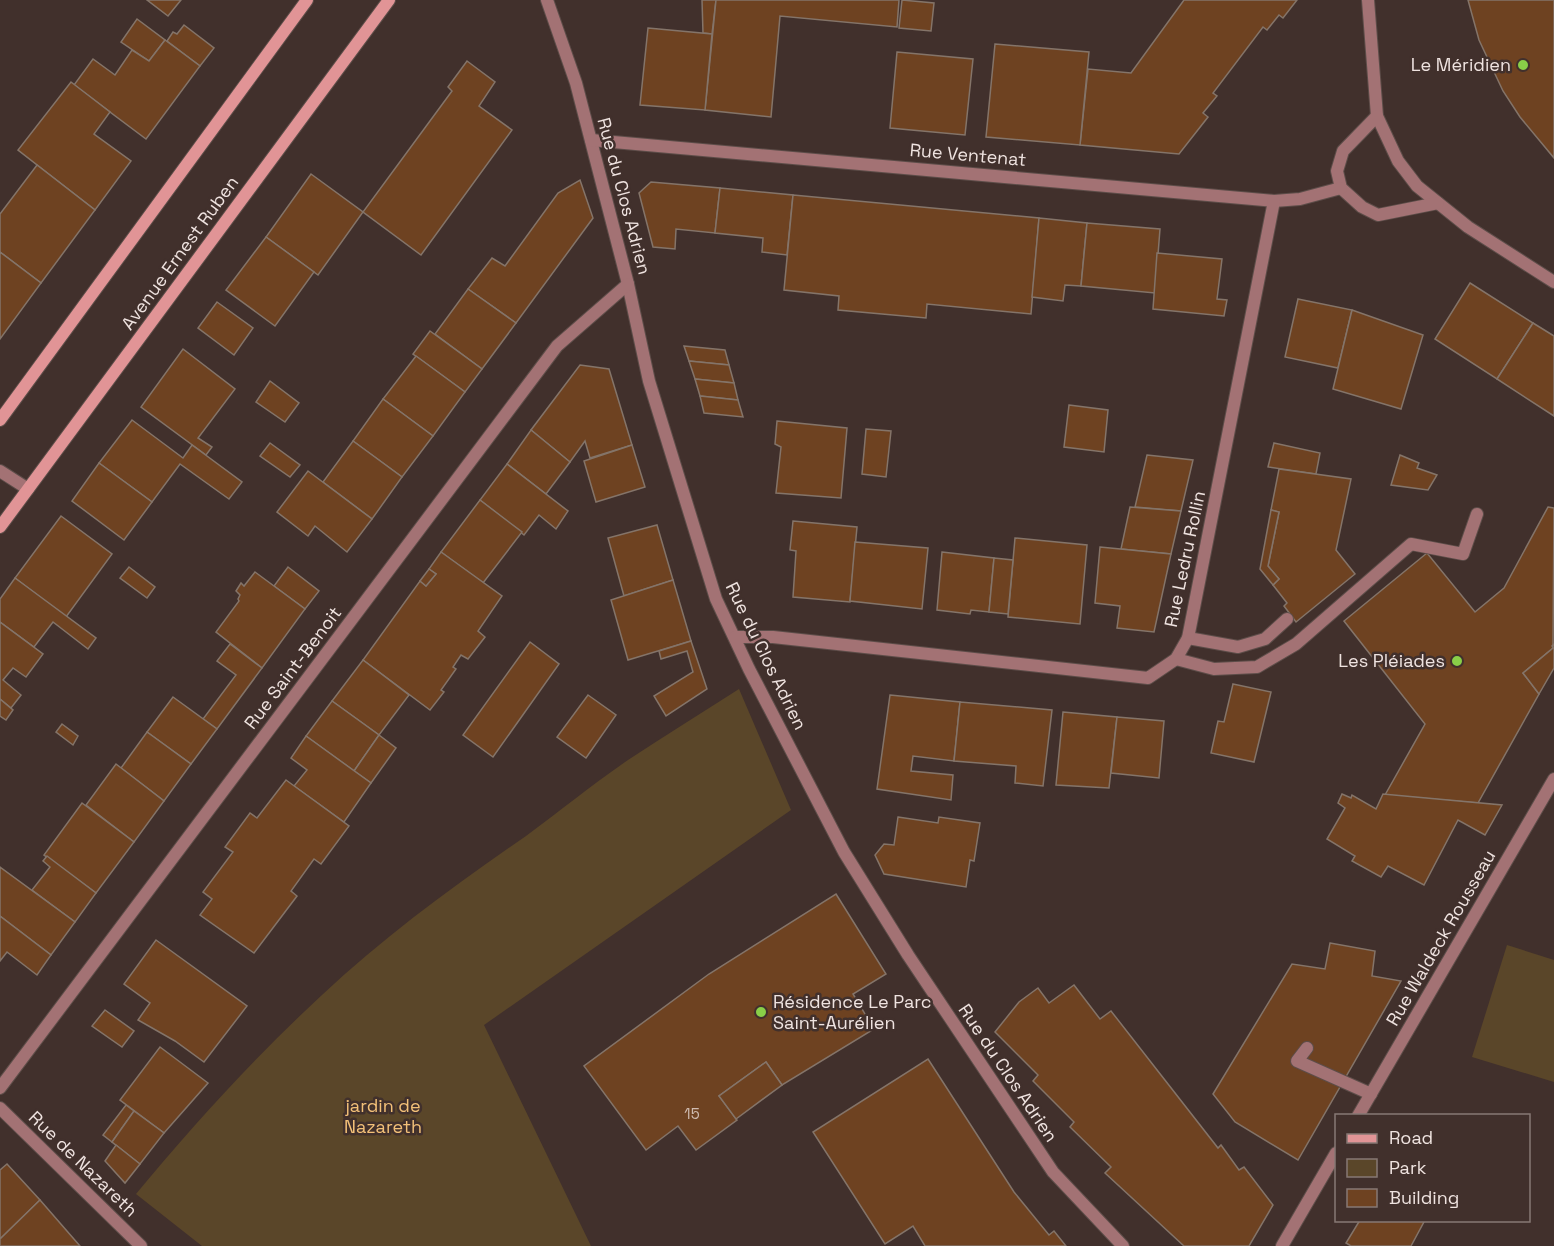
<svg xmlns="http://www.w3.org/2000/svg" width="1554" height="1246" font-family="'Space Grotesk',sans-serif">
	<style>
		.green { fill: #5a4629 }
		.building { fill: #6e4221; stroke: #847469; stroke-width: 1.5 }
		.lines { fill: none; stroke-linecap: round; stroke-linejoin: round }
		.lane-casing { stroke: #5d4d49; stroke-width: 14 }
		.street-casing { stroke: #5d4d49; stroke-width: 14 }
		.secondary-casing { stroke: #5d4d49; stroke-width: 14 }
		.lane { stroke: #a37274; stroke-width: 12 }
		.street { stroke: #a37274; stroke-width: 12 }
		.secondary { stroke: #e19496; stroke-width: 12 }
		.poi-dot { fill: #89cf48; stroke: #41302c; stroke-width: 2 }
		.labels { text-anchor: middle; stroke-width: 5; stroke-linejoin: round; paint-order: stroke }
		.number-label { font-size: 15px; fill: #cfbbb0 }
		.poi-label { font-size: 18px; fill: #efe3e0; stroke: #41302c; text-anchor: end }
		.street-label { font-size: 18px; fill: #efe3e0; stroke: #41302c }
		.park-label { font-size: 18px; fill: #f3c078; stroke: #41302c }
	</style>
	<rect width="100%" height="100%" fill="#41302c"/>
	<!-- green -->
	<g class="green">
		<path d="M739,689L791,810L484,1025L591,1246H202L136,1194C194,1124 255,1057 322,995C385,936 455,885 526,836C560,811 593,784 628,760C664,736 702,713 739,689Z"/>
		<path d="M1507,945L1554,960V1082L1472,1057Z"/>
	</g>
	<!-- building -->
	<g class="building">
		<path d="M147,0H181L168,16Z"/>
		<path d="M702,0H716L712,34L703,33Z"/>
		<path d="M716,0H899L897,27L780,16L771,117L705,110Z"/>
		<path d="M902,0L934,3L931,31L899,28Z"/>
		<path d="M1184,0H1297L1283,18L1279,15L1267,30L1263,27L1213,93L1217,96L1203,113L1208,117L1179,154L1080,145L1088,69L1131,73Z"/>
		<path d="M1468,0H1554V158L1520,117L1503,91L1479,40Z"/>
		<path d="M137,19L165,40L149,61L121,42Z"/>
		<path d="M184,25L214,48L200,66L167,41L173,32L177,34Z"/>
		<path d="M648,28L712,34L705,110L640,105Z"/>
		<path d="M165,40L200,66L146,139L74,85L93,59L115,75L132,50L149,61Z"/>
		<path d="M995,44L1089,52L1080,145L986,137Z"/>
		<path d="M897,52L973,59L965,135L890,128Z"/>
		<path d="M467,61L495,82L479,106L512,130L421,255L363,212L452,91L448,87Z"/>
		<path d="M71,82L110,112L94,134L131,161L95,210L18,150Z"/>
		<path d="M37,165L95,210L41,283L0,252V214Z"/>
		<path d="M311,174L363,212L318,275L266,237Z"/>
		<path d="M580,180L593,218L516,323L468,289L492,258L505,266L558,193Z"/>
		<path d="M651,182L720,188L715,233L676,229L675,249L653,247L639,193Z"/>
		<path d="M720,188L793,195L787,255L762,252L763,238L715,233Z"/>
		<path d="M793,195L1039,218L1031,314L927,304L926,318L838,310L839,296L784,290Z"/>
		<path d="M1039,218L1087,223L1081,286L1065,285L1063,301L1032,297Z"/>
		<path d="M1087,223L1160,229L1155,293L1081,286Z"/>
		<path d="M266,237L314,272L275,326L226,290Z"/>
		<path d="M0,252L41,283L0,339Z"/>
		<path d="M1157,253L1222,259L1217,299L1227,300L1224,316L1153,309Z"/>
		<path d="M1470,283L1533,323L1497,379L1435,339Z"/>
		<path d="M468,289L516,323L482,369L435,334Z"/>
		<path d="M1298,299L1352,310L1338,368L1285,357Z"/>
		<path d="M217,302L253,328L234,355L198,328Z"/>
		<path d="M1352,310L1423,335L1401,409L1333,389Z"/>
		<path d="M1533,323L1554,336V416L1497,379Z"/>
		<path d="M430,331L482,369L465,392L413,354Z"/>
		<path d="M684,346L725,350L729,365L689,361Z"/>
		<path d="M183,349L235,389L198,438L212,447L206,455L141,407Z"/>
		<path d="M416,356L465,392L433,436L383,399Z"/>
		<path d="M689,361L729,365L734,383L695,379Z"/>
		<path d="M580,365L609,369L632,445L590,458L585,441L570,462L531,430Z"/>
		<path d="M695,379L734,383L738,400L700,396Z"/>
		<path d="M270,381L299,403L285,422L256,402Z"/>
		<path d="M700,396L738,400L743,417L704,413Z"/>
		<path d="M383,399L433,436L402,477L353,441Z"/>
		<path d="M1069,405L1108,410L1104,452L1064,447Z"/>
		<path d="M132,420L183,458L192,445L242,482L229,499L180,464L152,502L99,463Z"/>
		<path d="M777,421L847,428L841,498L776,493L781,447L775,444Z"/>
		<path d="M866,429L891,431L886,477L862,474Z"/>
		<path d="M531,430L570,462L546,494L507,464Z"/>
		<path d="M353,441L402,477L372,519L323,482Z"/>
		<path d="M270,443L300,465L290,477L260,456Z"/>
		<path d="M1274,443L1320,453L1316,474L1268,467Z"/>
		<path d="M632,445L645,487L596,502L584,461Z"/>
		<path d="M1147,455L1193,460L1181,511L1135,507Z"/>
		<path d="M1400,455L1419,463L1417,468L1437,475L1428,490L1391,485Z"/>
		<path d="M99,463L152,502L124,540L72,501Z"/>
		<path d="M507,464L568,511L556,529L539,515L524,535L480,500Z"/>
		<path d="M1279,469L1351,479L1336,550L1355,574L1296,622L1284,606L1287,603L1273,585L1279,579L1268,566L1279,512L1271,510Z"/>
		<path d="M308,471L372,519L347,552L315,526L308,536L277,512Z"/>
		<path d="M480,500L522,532L483,583L441,552Z"/>
		<path d="M1130,507L1181,511L1171,554L1121,549Z"/>
		<path d="M1548,507L1554,508L1553,648L1523,673L1539,694L1478,803L1385,795L1425,724L1344,621L1427,553L1475,612L1504,588Z"/>
		<path d="M1271,510L1279,512L1268,566L1279,579L1273,585L1260,569Z"/>
		<path d="M61,516L112,554L66,617L15,578Z"/>
		<path d="M793,521L857,527L850,602L793,597L796,551L790,550Z"/>
		<path d="M657,525L673,580L624,596L608,538Z"/>
		<path d="M1015,538L1087,545L1080,624L1008,617Z"/>
		<path d="M855,542L928,548L922,609L850,601Z"/>
		<path d="M1100,547L1171,554L1154,632L1117,628L1120,606L1095,603Z"/>
		<path d="M441,552L502,596L478,631L485,637L468,659L461,655L453,667L456,669L441,690L444,692L430,710L363,660L420,581L426,586L436,574L429,569Z"/>
		<path d="M942,552L994,558L989,612L971,610L970,614L937,610Z"/>
		<path d="M994,558L1013,560L1008,614L989,612Z"/>
		<path d="M129,567L155,587L147,598L120,578Z"/>
		<path d="M288,567L319,591L305,609L274,586Z"/>
		<path d="M429,569L436,574L426,586L420,581Z"/>
		<path d="M255,572L305,609L262,668L216,632L239,601L238,599L240,595L236,591L241,583L244,586Z"/>
		<path d="M15,578L96,638L88,649L53,622L34,647L0,622V599Z"/>
		<path d="M673,580L691,641L628,660L611,600Z"/>
		<path d="M0,622L43,654L26,677L13,668L3,680L21,695L11,708L0,699Z"/>
		<path d="M691,641L707,689L666,716L654,696L693,672L687,651L661,659L659,651Z"/>
		<path d="M530,642L559,664L493,757L463,735Z"/>
		<path d="M230,644L262,668L217,729L203,719L236,675L217,661Z"/>
		<path d="M1554,644V668L1539,694L1523,673L1553,648L1552,646Z"/>
		<path d="M363,660L409,695L379,735L332,701Z"/>
		<path d="M1233,684L1271,692L1254,762L1211,753L1218,721L1224,722Z"/>
		<path d="M588,695L616,715L586,758L557,737Z"/>
		<path d="M890,695L960,702L954,761L913,756L911,771L953,775L951,800L877,789Z"/>
		<path d="M173,697L217,729L191,764L147,732Z"/>
		<path d="M0,699L13,710L6,720L0,716Z"/>
		<path d="M332,701L379,735L354,771L306,736Z"/>
		<path d="M960,702L1052,710L1043,786L1015,783L1016,766L954,761Z"/>
		<path d="M1063,712L1117,717L1109,788L1056,785Z"/>
		<path d="M1117,717L1164,721L1159,778L1111,773Z"/>
		<path d="M62,724L78,736L73,745L56,732Z"/>
		<path d="M147,732L191,764L164,801L121,768Z"/>
		<path d="M379,735L396,748L371,783L354,771Z"/>
		<path d="M306,736L371,783L344,822L294,786L307,770L291,758Z"/>
		<path d="M116,764L164,801L134,842L86,805Z"/>
		<path d="M286,780L349,826L321,864L314,859L291,891L297,896L254,953L200,915L212,899L203,892L233,852L225,847L250,813L257,818Z"/>
		<path d="M1342,794L1351,798L1352,795L1376,809L1383,794L1502,805L1485,835L1458,820L1424,885L1388,866L1381,877L1352,861L1355,856L1327,839L1345,808L1338,803Z"/>
		<path d="M82,803L134,842L96,893L44,855Z"/>
		<path d="M898,817L938,823L939,817L980,823L974,861L970,860L966,887L884,874L875,855L884,844L894,845Z"/>
		<path d="M47,856L96,893L75,922L32,890L50,867L43,861Z"/>
		<path d="M0,867L75,922L51,955L0,916Z"/>
		<path d="M836,894L886,974L853,994L874,1029L782,1085L766,1062L719,1096L737,1120L696,1150L678,1126L646,1150L584,1066L709,974Z"/>
		<path d="M0,916L51,955L37,975L7,952L0,961Z"/>
		<path d="M156,940L247,1006L204,1062L175,1041L138,1020L150,1003L124,984Z"/>
		<path d="M1330,943L1375,951L1372,976L1401,981L1298,1160L1235,1122L1213,1094L1292,964L1325,969Z"/>
		<path d="M1074,985L1100,1019L1111,1011L1218,1148L1221,1145L1239,1170L1244,1167L1273,1205L1249,1246H1184L1105,1173L1111,1167L1070,1127L1074,1122L1033,1081L1038,1075L995,1032L1019,1002L1038,988L1049,1003Z"/>
		<path d="M105,1010L134,1031L122,1047L92,1026Z"/>
		<path d="M160,1047L208,1083L164,1133L120,1100Z"/>
		<path d="M928,1059L1014,1192L1049,1235L1054,1231L1066,1246H925L913,1226L885,1244L813,1132Z"/>
		<path d="M766,1062L782,1085L736,1119L719,1096Z"/>
		<path d="M126,1105L134,1111L112,1142L103,1135Z"/>
		<path d="M134,1111L164,1133L140,1164L112,1142Z"/>
		<path d="M116,1145L140,1164L125,1183L105,1161Z"/>
		<path d="M7,1164L40,1200L0,1239V1170Z"/>
		<path d="M40,1200L80,1246H0V1239Z"/>
		<path d="M1360,1220H1425L1411,1246H1351L1346,1243Z"/>
	</g>
	<g class="lines">
		<!-- lane casing -->
		<g class="lane-casing">
			<g id="lane">
				<path d="M1188,638L1238,647L1265,639L1287,619"/>
				<path d="M1176,659L1214,669L1257,667L1296,644L1411,544L1463,554L1477,514"/>
				<path d="M1307,1048L1297,1061L1371,1094"/>
			</g>
		</g>
		<!-- street casing -->
		<g class="street-casing">
			<g id="street">
				<path d="M547,0L576,83L628,284L649,381L716,599L749,669L844,852L908,955L1053,1172L1123,1246"/>
				<path d="M1368,0L1377,116L1398,161L1417,186L1468,227L1554,282"/>
				<path d="M1377,116L1343,151L1337,171L1341,188L1362,207L1378,215L1438,203"/>
				<path d="M591,140L1274,201L1300,199L1341,188"/>
				<path d="M0,471L28,489"/>
				<path d="M735,637H773L1148,678L1176,659L1188,638L1274,201"/>
				<path d="M0,1088L557,346L628,284"/>
				<path d="M0,1108L141,1246"/>
				<path d="M1358,1116L1554,779"/>
				<path d="M1282,1246L1336,1153"/>
			</g>
		</g>
		<!-- secondary casing -->
		<g class="secondary-casing">
			<g id="secondary">
				<path d="M0,420L307,0"/>
				<path d="M0,527L389,0"/>
			</g>
		</g>
		<!-- lane -->
		<use href="#lane" class="lane"/>
		<!-- street -->
		<use href="#street" class="street"/>
		<!-- secondary -->
		<use href="#secondary" class="secondary"/>
	</g>
	<!-- markers -->
	<g class="poi-dot">
		<circle cx="1523" cy="65" r="6"/>
		<circle cx="1457" cy="661" r="6"/>
		<circle cx="761" cy="1012" r="6"/>
	</g>
	<g class="labels">
		<!-- number labels -->
		<g class="number-label">
			<text x="692" y="1119">15</text>
		</g>
		<!-- poi labels -->
		<g class="poi-label">
			<text x="1511" y="71">Le Méridien</text>
			<text x="1445" y="667">Les Pléiades</text>
			<text x="773" y="1008" text-anchor="start">Résidence Le Parc<tspan x="773" dy="21">Saint-Aurélien</tspan></text>
		</g>
		<!-- street labels -->
		<g class="street-label">
			<text transform="translate(968 155) rotate(5)" y="6">Rue Ventenat</text>
			<text transform="translate(624 196) rotate(75)" y="6">Rue du Clos Adrien</text>
			<text transform="translate(180 253) rotate(-54)" y="6">Avenue Ernest Ruben</text>
			<text transform="translate(1185 559) rotate(-78)" y="6">Rue Ledru Rollin</text>
			<text transform="translate(766 656) rotate(64)" y="6">Rue du Clos Adrien</text>
			<text transform="translate(293 668) rotate(-53)" y="6">Rue Saint-Benoit</text>
			<text transform="translate(1441 938) rotate(-60)" y="6">Rue Waldeck Rousseau</text>
			<text transform="translate(1008 1073) rotate(56)" y="6">Rue du Clos Adrien</text>
			<text transform="translate(83 1164) rotate(44)" y="6">Rue de Nazareth</text>
		</g>
		<!-- park labels -->
		<g class="park-label">
			<text x="383" y="1112">jardin de<tspan x="383" dy="21">Nazareth</tspan></text>
		</g>
	</g>
	<!-- legend -->
	<rect x="1335" y="1114" width="195" height="108" fill="#41302c" stroke="#877874" stroke-width="1.5"/>
	<rect x="1347" y="1134" width="30" height="9" fill="#e19496" stroke="#877874" stroke-width="1.5"/>
	<text x="1389" y="1144" font-size="18" fill="#efe3e0">Road</text>
	<rect x="1347" y="1159" width="30" height="18" fill="#5a4629" stroke="#877874" stroke-width="1.5"/>
	<text x="1389" y="1174" font-size="18" fill="#efe3e0">Park</text>
	<rect x="1347" y="1189" width="30" height="18" fill="#6e4221" stroke="#877874" stroke-width="1.5"/>
	<text x="1389" y="1204" font-size="18" fill="#efe3e0">Building</text>
</svg>
